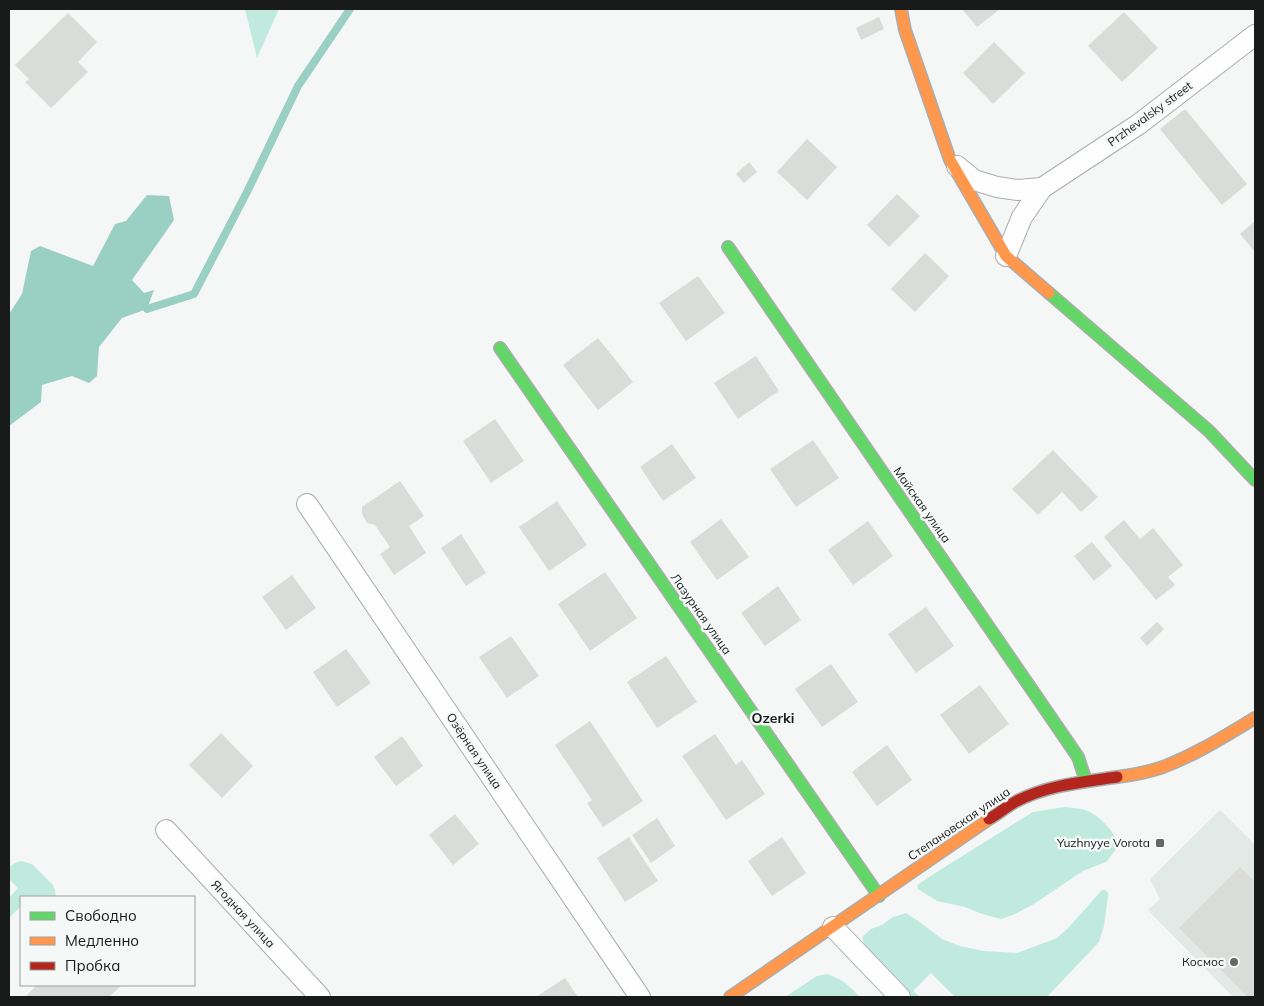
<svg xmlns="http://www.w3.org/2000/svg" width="1264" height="1006" font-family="Mulish,sans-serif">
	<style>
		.built { fill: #e2e9e6 }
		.green { fill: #c1eadf }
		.water { fill: #99d0c3 }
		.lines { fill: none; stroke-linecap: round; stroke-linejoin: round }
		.stream { stroke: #99d0c3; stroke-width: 8 }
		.building { fill: #dadcda }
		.street-casing { stroke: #abacac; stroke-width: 22 }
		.fast-casing { stroke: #abacac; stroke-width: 14 }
		.slow-casing { stroke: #abacac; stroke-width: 14 }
		.jam-casing { stroke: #abacac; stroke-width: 14 }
		.street { stroke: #fefefe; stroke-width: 20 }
		.fast { stroke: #63d668; stroke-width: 11 }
		.slow { stroke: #ff974d; stroke-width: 11 }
		.jam { stroke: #b3261e; stroke-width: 11 }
		.poi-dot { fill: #666767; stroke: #f4f8f7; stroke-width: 2 }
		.labels { text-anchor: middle; stroke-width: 5; stroke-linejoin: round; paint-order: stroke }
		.street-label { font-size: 12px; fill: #191a1a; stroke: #f4f8f7 }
		.poi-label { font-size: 12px; fill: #191a1a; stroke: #f4f8f7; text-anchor: end }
		.neighbourhood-label { font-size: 14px; font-weight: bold; fill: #191a1a; stroke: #f4f8f7 }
	</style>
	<rect width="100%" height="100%" fill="#f5f7f6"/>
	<!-- built -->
	<path class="built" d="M1220,810L1255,845V997H1233L1148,910L1160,899L1150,879Z"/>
	<!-- green -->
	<g class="green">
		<path d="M245,9H279L257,58Z"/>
		<path d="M1065,807C1071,808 1079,808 1085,810C1098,814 1119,834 1117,848L1106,862L1083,871L1034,904L1013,915L1001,919L982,914L965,907L937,901L918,889L917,885L932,875L1033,812Z"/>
		<path d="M21,861L32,864L53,885L55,890L56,897H21V906L9,918V898L18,888L9,879V867L15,863Z"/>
		<path d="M1102,890H1105L1108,893V896L1104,926L1099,942L1047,997H955L931,973L913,991L919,996L913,997L909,994L865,947L862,937L871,929L882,925L893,917L906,913L918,921L942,939L960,946L984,951L1017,953L1057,938L1069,927Z"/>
		<path d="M827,974C843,979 849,986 860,997H785L817,976Z"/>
	</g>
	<!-- water -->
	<path class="water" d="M147,195L169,196L174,220L132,280L144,293L154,290L147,309L122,318L99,347L97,376L89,383L72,376L42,385L41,402L9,426V314L22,294L31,251L40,246L93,266L115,224L126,221Z"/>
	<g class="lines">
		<!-- stream -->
		<path class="stream" d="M147,309L194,294L248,190L298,86L350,9"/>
	</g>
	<!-- building -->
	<g class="building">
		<path d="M962,9H1000L977,27Z"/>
		<path d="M1124,12L1158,48L1122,82L1088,46Z"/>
		<path d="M68,13L97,42L78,62L88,72L51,108L25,82L29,79L15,65Z"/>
		<path d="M879,17L884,29L861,40L856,28Z"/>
		<path d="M994,42L1025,73L993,104L963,73Z"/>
		<path d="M1185,109L1247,184L1222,205L1160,129Z"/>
		<path d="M807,139L837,167L807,200L777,172Z"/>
		<path d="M749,162L757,172L744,183L736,174Z"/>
		<path d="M897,194L920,216L889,247L867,225Z"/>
		<path d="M1255,221V252L1240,234Z"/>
		<path d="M925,253L949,276L915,312L891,289Z"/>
		<path d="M698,276L725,313L686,341L659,303Z"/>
		<path d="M598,338L633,382L598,410L563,365Z"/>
		<path d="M756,356L779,391L738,419L714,383Z"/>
		<path d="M495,419L524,461L491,483L463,441Z"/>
		<path d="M813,440L839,478L796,507L770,469Z"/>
		<path d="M672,444L696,478L663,501L640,467Z"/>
		<path d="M1053,450L1098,497L1081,512L1062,492L1038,515L1012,489Z"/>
		<path d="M400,481L424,516L409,526L426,553L394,575L380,554L390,547L375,525L367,523L362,514V507Z"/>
		<path d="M557,501L587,545L549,571L519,527Z"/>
		<path d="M721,519L749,557L717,580L690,542Z"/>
		<path d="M1124,520L1140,539L1153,528L1183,565L1168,577L1175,585L1156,600L1104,537Z"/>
		<path d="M868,521L893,556L853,585L828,550Z"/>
		<path d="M461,534L486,573L466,586L441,548Z"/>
		<path d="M1092,542L1112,566L1094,581L1074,556Z"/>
		<path d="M605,572L637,618L590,651L558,604Z"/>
		<path d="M292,575L316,608L286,630L262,597Z"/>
		<path d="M778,586L801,620L765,646L741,613Z"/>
		<path d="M926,607L954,646L916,673L888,634Z"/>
		<path d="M1157,622L1164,629L1147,646L1140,638Z"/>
		<path d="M511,636L539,676L507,698L479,657Z"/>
		<path d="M346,649L371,683L337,707L313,672Z"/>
		<path d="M666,656L697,702L657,728L627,682Z"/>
		<path d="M831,664L858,702L822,727L795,689Z"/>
		<path d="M980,685L1009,724L969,754L940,715Z"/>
		<path d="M590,721L643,801L603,827L587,803L592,800L555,745Z"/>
		<path d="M221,733L253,766L222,798L189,765Z"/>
		<path d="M715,734L736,765L742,760L765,794L726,820L682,756Z"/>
		<path d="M402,736L423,766L396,786L374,757Z"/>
		<path d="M887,745L912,780L877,806L852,772Z"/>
		<path d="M455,814L479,844L453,865L429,835Z"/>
		<path d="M657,818L675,846L651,863L632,835Z"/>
		<path d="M629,837L658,881L625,902L597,858Z"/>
		<path d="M782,837L806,873L772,896L748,861Z"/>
		<path d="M1240,867L1254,881L1255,880V997H1248L1179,928Z"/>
		<path d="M565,978L578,997H536Z"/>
		<path d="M37,985H122L109,997H25Z"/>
	</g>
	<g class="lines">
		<!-- street casing -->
		<g class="street-casing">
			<g id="street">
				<path d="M957,166L974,180L997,187L1018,190L1042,188"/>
				<path d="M1006,256L1022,217L1042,188L1139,124L1255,35"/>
				<path d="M307,504L640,997"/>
				<path d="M166,830L320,997"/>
				<path d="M833,927L900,997"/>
			</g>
		</g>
		<!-- fast casing -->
		<g class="fast-casing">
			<g id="fast">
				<path d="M728,247L1078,757L1086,781"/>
				<path d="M1049,293L1209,431L1255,480"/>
				<path d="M500,348L879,896"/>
			</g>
		</g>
		<!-- slow casing -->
		<g class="slow-casing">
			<g id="slow">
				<path d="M901,9L905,30L950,160L1006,256L1049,293"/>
				<path d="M1117,777C1133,775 1148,772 1163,767C1195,755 1225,736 1255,718"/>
				<path d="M730,997L989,819"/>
			</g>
		</g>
		<!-- jam casing -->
		<g class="jam-casing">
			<path id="jam" d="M989,819C998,814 1006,807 1015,802C1047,785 1083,782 1117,777"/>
		</g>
		<!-- street -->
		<use href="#street" class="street"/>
		<!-- fast -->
		<use href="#fast" class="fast"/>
		<!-- slow -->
		<use href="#slow" class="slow"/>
		<!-- jam -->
		<use href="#jam" class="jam"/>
	</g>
	<!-- markers -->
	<g class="poi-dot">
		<rect x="1155" y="838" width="10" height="10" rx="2.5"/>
		<circle cx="1234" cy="962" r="5"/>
	</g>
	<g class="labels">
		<!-- street labels -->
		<g class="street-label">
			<text transform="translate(1150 114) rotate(-36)" y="4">Przhevalsky street</text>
			<text transform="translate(922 505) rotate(55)" y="4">Майская улица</text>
			<text transform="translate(701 614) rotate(55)" y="4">Лазурная улица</text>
			<text transform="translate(474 751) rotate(56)" y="4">Озёрная улица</text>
			<text transform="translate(959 824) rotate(-34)" y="4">Степановская улица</text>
			<text transform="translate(243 914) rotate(47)" y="4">Ягодная улица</text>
		</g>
		<!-- poi labels -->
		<g class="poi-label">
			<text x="1150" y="847">Yuzhnyye Vorota</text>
			<text x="1224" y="966">Космос</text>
		</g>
		<!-- neighbourhood labels -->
		<g class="neighbourhood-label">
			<text x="773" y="723">Ozerki</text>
		</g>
	</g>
	<!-- border -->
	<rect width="1264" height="1006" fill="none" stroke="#191a1a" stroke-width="20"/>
	<!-- legend -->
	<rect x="20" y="896" width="175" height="90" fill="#f4f8f7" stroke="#9c9f9f"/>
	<rect x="30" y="912" width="25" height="8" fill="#63d668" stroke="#9c9f9f"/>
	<text x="65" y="921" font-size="15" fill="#191a1a">Свободно</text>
	<rect x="30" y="937" width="25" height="8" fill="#ff974d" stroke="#9c9f9f"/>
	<text x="65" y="946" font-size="15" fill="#191a1a">Медленно</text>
	<rect x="30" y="962" width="25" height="8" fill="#b3261e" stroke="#9c9f9f"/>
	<text x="65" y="971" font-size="15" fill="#191a1a">Пробка</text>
</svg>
